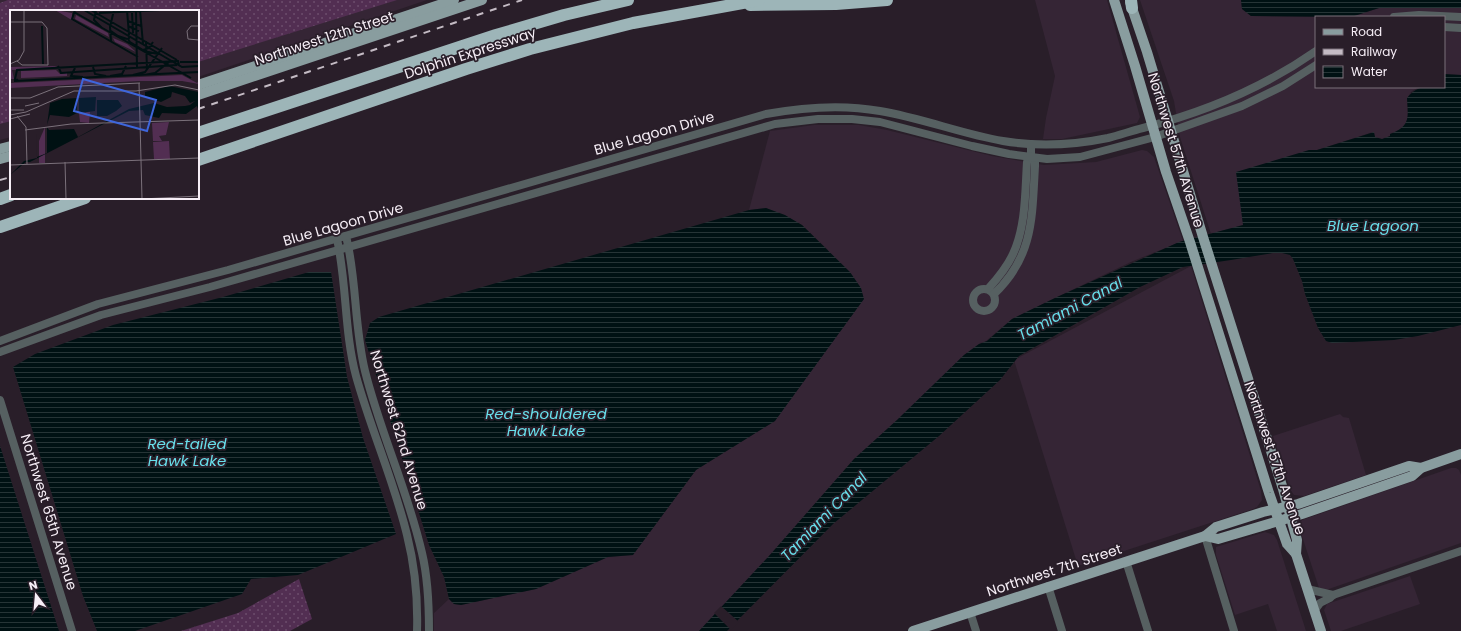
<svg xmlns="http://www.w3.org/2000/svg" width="1461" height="631" font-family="Poppins,sans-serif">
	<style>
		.built { fill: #352535 }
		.grass { fill: url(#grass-dots) }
		.water { fill: url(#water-rules) }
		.pier { fill: #291e29 }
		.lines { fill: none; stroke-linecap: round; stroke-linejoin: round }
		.minor { stroke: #566061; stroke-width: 8 }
		.major { stroke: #899d9f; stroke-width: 10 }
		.highway { stroke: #9db5b8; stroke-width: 12 }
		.rail { stroke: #c4bbc4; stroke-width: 2; stroke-dasharray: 7 7; stroke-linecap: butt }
		.labels { text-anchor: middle; stroke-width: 3.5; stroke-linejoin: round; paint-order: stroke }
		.street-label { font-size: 14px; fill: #f6eef6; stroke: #291e29 }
		.water-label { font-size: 15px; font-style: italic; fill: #68dfeb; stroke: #291e29 }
		.inset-river { fill: none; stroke: #001113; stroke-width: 2 }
		.inset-road { fill: none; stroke: #7b717b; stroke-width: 1 }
		.view { fill: #3e66dc; fill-opacity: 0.15; stroke: #3e66dc; stroke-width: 2 }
		.inset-edge { fill: none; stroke: #f6eef6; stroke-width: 2 }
	</style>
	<defs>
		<pattern id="grass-dots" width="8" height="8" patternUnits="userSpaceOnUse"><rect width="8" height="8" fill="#522e52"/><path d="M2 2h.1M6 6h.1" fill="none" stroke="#6c4d6c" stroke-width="1.8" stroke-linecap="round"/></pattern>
		<pattern id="water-rules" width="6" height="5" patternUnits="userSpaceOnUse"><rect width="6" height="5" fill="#001113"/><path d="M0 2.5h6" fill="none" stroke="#263436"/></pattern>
	</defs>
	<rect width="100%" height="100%" fill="#291e29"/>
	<!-- built -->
	<g class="built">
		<path d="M0,0H427L198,77V11H11V137L0,140Z"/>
		<path d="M1035,0H1107L1140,117L1137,123L1062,139H1043L1046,118L1055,76Z"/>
		<path d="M1140,0H1241L1242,9L1251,16L1335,17H1316V87H1419L1412,91L1407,98L1408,116L1406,124L1401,129L1390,134V136L1382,139L1375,137L1373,132L1317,150H1309L1243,225L1211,234L1180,137L1174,101Z"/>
		<path d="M1379,8H1461V75L1444,74V17H1351Z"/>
		<path d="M814,125H859L887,130L992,156L1044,165L1096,162L1142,150L1147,151L1154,157L1183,241L1133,261L1057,297L1012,319L986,341L979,344L964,355L897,420L854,459L769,556L699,631H434V613L449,599L454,604L461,605L536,589L608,557L633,555L696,470L775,421L828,250L802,225L766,208L749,210L770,131Z"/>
		<path d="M1191,266L1261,491L1262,500L1257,507L1253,509L1078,566L1014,360Z"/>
		<path d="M1340,414L1343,417L1349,418L1366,475L1304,496L1294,495L1290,489L1273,436Z"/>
		<path d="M1451,468H1456L1459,470L1461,475V543L1326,590L1319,588L1299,527L1300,523L1302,520Z"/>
		<path d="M1265,532L1274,535L1277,540L1306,631H1277L1268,604L1235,615L1216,555V547Z"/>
		<path d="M1410,576L1420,604L1341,631H1331L1324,610L1327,604Z"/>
	</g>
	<!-- grass -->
	<g class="grass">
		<path d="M8,0H397L198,62V11H11V121L0,124V3Z"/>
		<path d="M299,579L312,619L290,631H181L238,613Z"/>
	</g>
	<!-- water -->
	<g class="water">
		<path d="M1241,0H1461V8H1379L1351,17L1251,16L1242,9Z"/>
		<path d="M1444,74L1461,75V325L1418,336L1394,340L1332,343L1326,341L1318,328L1305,294L1302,281L1293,259L1290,255L1282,253H1273L1231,260L1183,267L1140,287L1019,356L1000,380L939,436L833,524L727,631H699L769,556L854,459L897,420L964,355L979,344L987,341L1012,319L1057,297L1179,242L1243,225L1236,172L1309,150H1317L1374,132L1375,137L1382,139L1390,136V134C1411,126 1408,117 1407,98C1418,84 1427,87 1444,87Z"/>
		<path d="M766,208L785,215L802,225L850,272L861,288L864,299L775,421L696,470L633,555L608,557L536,589L461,605L454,604L449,599L444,577L429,545L365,340L370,323L379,317L749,210Z"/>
		<path d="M309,272H331L347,377L363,438L396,534L298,575L251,579L242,594L135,631H97L83,596L13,367L35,354L113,325L223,297Z"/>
		<path d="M0,446L59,631H0Z"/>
	</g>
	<!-- pier -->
	<path class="pier" d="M721,606L739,622L731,630L714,613Z"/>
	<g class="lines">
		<!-- minor -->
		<g class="minor">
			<path d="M1394,17L1419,15L1461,17"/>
			<path d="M1444,27L1461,28"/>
			<path d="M346,236C357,280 354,326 365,371C380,432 408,491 422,553C428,578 429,605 429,631"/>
			<path d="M337,239C347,284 344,331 356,376C371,430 394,481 407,535C415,567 418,599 417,631"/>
			<circle cx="984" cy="300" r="11"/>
			<path d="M988,289C998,278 1007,267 1013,254C1026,226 1025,192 1027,162L1031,157"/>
			<path d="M994,294C1034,256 1032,217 1035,166V162L1031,157V144"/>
			<path d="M0,341L98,304L228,270L766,114C804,107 842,104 880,111C922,118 962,134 1003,141C1038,147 1074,145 1108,138C1120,135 1131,131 1143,128C1205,112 1263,88 1316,51"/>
			<path d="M0,352L101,315L210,287L775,124L818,119H852L880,122L972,146L1009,154L1047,159L1080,157L1155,137L1242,106L1283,86L1316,65"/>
			<path d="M0,400L72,631"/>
			<path d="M1205,536L1234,631"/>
			<path d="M1126,561L1148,631"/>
			<path d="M1048,586L1062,631"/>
			<path d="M1307,589L1333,595"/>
			<path d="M1314,611L1320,603L1330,598L1333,595L1461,551"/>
			<path d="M970,612L976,631"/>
		</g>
		<!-- major -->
		<g class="major">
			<path d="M1114,0L1135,66L1166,172L1190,242L1269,493L1287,544L1296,554"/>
			<path d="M1130,2L1147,52L1203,237L1283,489L1297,540L1296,554L1321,631"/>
			<path d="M198,85L454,0"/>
			<path d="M198,95L482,0"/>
			<path d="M0,149L11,146"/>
			<path d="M0,159L11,156"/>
			<path d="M1205,536L1218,539L1302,514L1412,476L1421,468L1461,454"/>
			<path d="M913,631L1205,536L1216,527L1263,512L1298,504L1409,466L1421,468"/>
		</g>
		<!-- highway -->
		<g class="highway">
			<path d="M1131,0L1132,8"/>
			<path d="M750,5L836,4L887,0"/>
			<path d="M198,133L496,35L564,15L628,0"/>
			<path d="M198,160L466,69L530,49L633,23L759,0"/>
			<path d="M0,199L11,195"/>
			<path d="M0,227L85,198"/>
		</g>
		<!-- rail -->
		<g class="rail">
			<path d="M198,109L522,0"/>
			<path d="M0,180L11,177"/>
		</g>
	</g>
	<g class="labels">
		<!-- street labels -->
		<g class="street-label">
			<text transform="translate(324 38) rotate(-18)" y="5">Northwest 12th Street</text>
			<text transform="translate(470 53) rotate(-18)" y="5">Dolphin Expressway</text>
			<text transform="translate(654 133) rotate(-16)" y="5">Blue Lagoon Drive</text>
			<text transform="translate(1176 150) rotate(73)" y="5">Northwest 57th Avenue</text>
			<text transform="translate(343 224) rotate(-16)" y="5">Blue Lagoon Drive</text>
			<text transform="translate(399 430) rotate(73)" y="5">Northwest 62nd Avenue</text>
			<text transform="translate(1275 458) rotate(71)" y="5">Northwest 57th Avenue</text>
			<text transform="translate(49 512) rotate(73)" y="5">Northwest 65th Avenue</text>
			<text transform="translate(1054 570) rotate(-18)" y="5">Northwest 7th Street</text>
		</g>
		<!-- water labels -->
		<g class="water-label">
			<text x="1373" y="231">Blue Lagoon</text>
			<text transform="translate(1070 309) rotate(-28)" y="5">Tamiami Canal</text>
			<text x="546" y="419">Red-shouldered<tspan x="546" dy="17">Hawk Lake</tspan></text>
			<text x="187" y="449">Red-tailed<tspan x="187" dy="17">Hawk Lake</tspan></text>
			<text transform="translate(824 517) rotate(-46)" y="5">Tamiami Canal</text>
		</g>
	</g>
	<!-- overview -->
	<g transform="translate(10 10)">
		<rect width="189" height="189" fill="#291e29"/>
		<path d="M45,0L62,3V10L90,27ZM66,5L98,23L99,27L65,9ZM103,28L117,34L126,42L105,32ZM47,56L43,58L2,60L4,69H0V57ZM46,60L50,64L57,63V66L11,68V61ZM172,65L187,73L189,71V74L172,71H129L0,78V73ZM80,102L79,113L70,112L69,103Z" fill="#522e52"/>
		<path d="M159,112L156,125L149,126L152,131H143L142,113ZM159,131L160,149H144L143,132Z" fill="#522e52"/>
		<path d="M35,117V153H29V131Z" fill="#522e52"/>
		<path d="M159,76L189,82V102L187,96L176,104L152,103L149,108L135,105L133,100L119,101L20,152H16L0,165L14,151L0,138L14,151L27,148L26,121L27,147L37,143V117L39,120L64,119L68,127L119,99L144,93L157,97L175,96L180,95L185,91L180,93L175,86L162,82L161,87L151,92L135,87V82ZM86,87L85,101L69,103V88ZM67,88V103L59,107L40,105L37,115L40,93L52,89ZM108,90L112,96L106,101L97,106H87V90Z" fill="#001113"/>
		<path class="inset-river" d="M65,0L62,9L128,47M74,0L172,57L189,56M81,0L167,50M86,0L84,10L92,18M117,0L119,25M126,0L127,58M130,0L133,34M64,2L181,68M89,3L150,0M122,3L123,23M118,11L131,16M32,16L33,54M118,16L129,21M101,21L108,26L117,29M120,27L118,29L120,32L133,40L139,38L143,32M101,31L100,17L104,0M136,31L137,59M134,41L148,44M170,52H189M48,56L51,63L167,55M83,57L85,64L96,66M65,58L61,66L73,67M123,65L135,62L152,38M134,65L145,63L159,52M100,66L112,64L116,56M8,70L5,69L7,60L168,51L169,55M4,71L189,62"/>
		<path class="inset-road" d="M0,12H32L37,18L38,55H12L7,51M189,16H181L177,21L178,29L189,30M0,54L9,50L14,41V0M129,73L132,189M0,88H20L48,77L130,73M15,96L29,93M0,100H14M0,105L16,102L64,81H126L165,75L189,80M7,106L16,117L17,154M0,109L20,104M15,120L61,114L189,110M55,152L56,189M0,155L189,148M132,189L189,186"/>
		<path class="view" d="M73,69L146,90L137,121L64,101Z"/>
		<rect width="189" height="189" class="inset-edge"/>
	</g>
	<!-- legend -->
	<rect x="1315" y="16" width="130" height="72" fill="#291e29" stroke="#7b717b"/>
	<rect x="1323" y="29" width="20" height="6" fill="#899d9f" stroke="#7b717b"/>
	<text x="1351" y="36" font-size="12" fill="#f6eef6">Road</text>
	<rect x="1323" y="49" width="20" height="6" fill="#c4bbc4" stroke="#7b717b"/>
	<text x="1351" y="56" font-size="12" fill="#f6eef6">Railway</text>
	<rect x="1323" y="66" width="20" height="12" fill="url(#water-rules)" stroke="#7b717b"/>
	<text x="1351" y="76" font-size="12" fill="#f6eef6">Water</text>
	<!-- north arrow -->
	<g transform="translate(36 595) rotate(344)" stroke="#291e29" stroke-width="3" paint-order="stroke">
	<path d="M0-3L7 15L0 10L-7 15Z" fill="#f6eef6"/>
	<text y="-6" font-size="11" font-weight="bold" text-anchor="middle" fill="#f6eef6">N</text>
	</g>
</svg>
